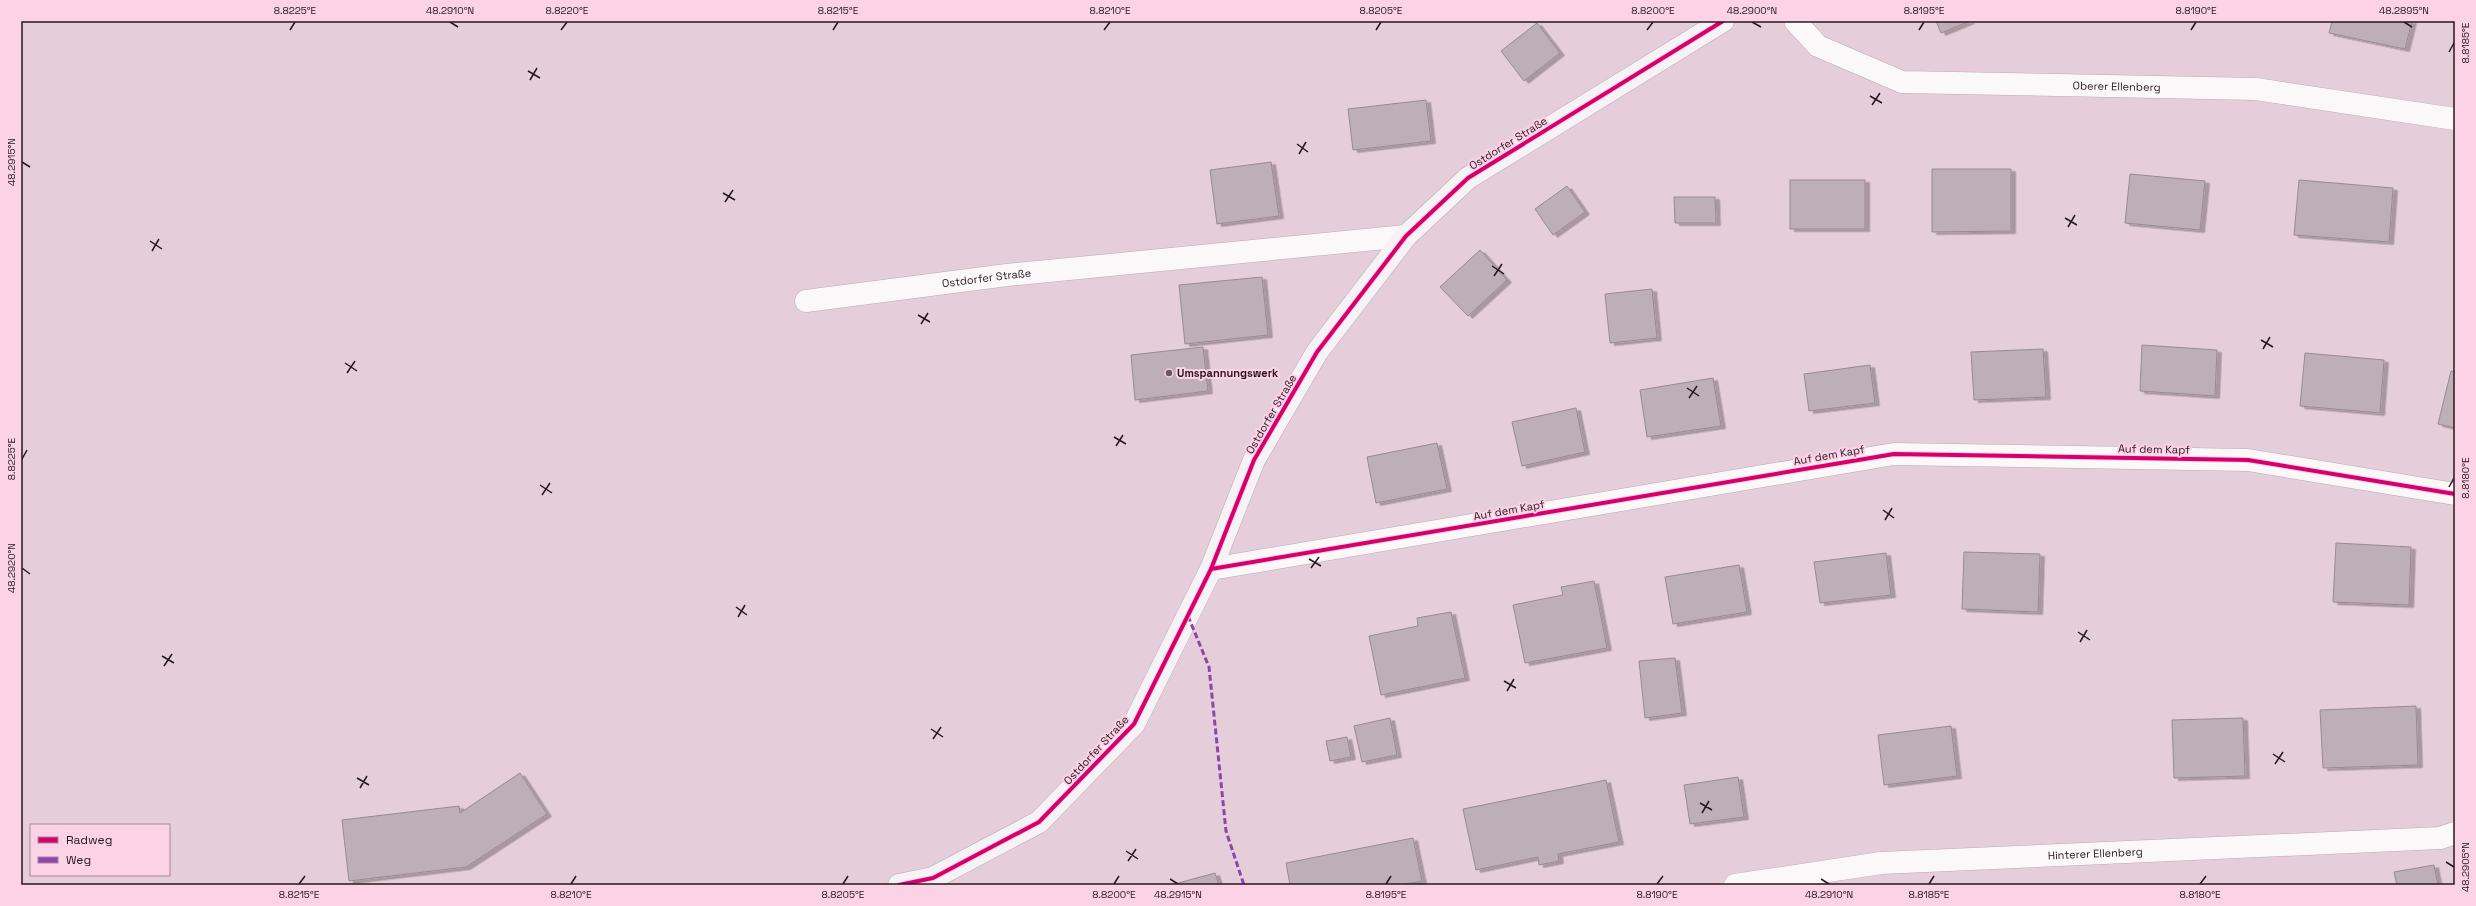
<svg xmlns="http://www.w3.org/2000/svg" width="2476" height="906" font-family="'Space Grotesk',sans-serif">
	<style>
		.building { fill: #bdaeb8; stroke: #998993; filter: url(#shadow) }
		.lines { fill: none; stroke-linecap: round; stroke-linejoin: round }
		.street-casing { stroke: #bba9b1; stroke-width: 23 }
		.secondary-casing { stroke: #bba9b1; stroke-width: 23 }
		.street { stroke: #fbf8f9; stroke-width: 22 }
		.secondary { stroke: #f6f3f6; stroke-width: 22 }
		.quiet { stroke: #8e44ad; stroke-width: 3; stroke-dasharray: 6 3; stroke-linecap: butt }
		.cycleway-casing { stroke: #fcd2e6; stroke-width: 6 }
		.cycleway { stroke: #d6006c; stroke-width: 4 }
		.ticks { fill: none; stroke: #26181f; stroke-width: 1.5 }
		.poi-dot { fill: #695860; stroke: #fcd2e6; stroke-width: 1.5 }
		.labels { text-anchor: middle; stroke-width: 4; stroke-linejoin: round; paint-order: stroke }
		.street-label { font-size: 11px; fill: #26181f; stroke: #fcd2e6 }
		.poi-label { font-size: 11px; font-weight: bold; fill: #26181f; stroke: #fcd2e6; text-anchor: start }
		.neatline { fill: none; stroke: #26181f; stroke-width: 1.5 }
		.ticks-label { font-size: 10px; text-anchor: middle; fill: #26181f }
	</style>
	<defs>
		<filter id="shadow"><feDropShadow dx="4.5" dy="2.5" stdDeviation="0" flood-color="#0004"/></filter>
	</defs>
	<rect width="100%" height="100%" fill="#e5ced9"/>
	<!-- building -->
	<g class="building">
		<path d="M1936,21H1970L1941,33Z"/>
		<path d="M2332,21H2412L2405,49L2329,33Z"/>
		<path d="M1537,23L1560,53L1524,81L1501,51Z"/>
		<path d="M1426,100L1431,141L1353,150L1348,109Z"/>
		<path d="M1271,162L1279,216L1217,224L1210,170Z"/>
		<path d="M1932,169H2011V231L1932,232Z"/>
		<path d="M2130,174L2205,181L2200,230L2125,223Z"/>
		<rect x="1790" y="180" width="75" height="49"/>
		<path d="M2299,180L2393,188L2389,242L2294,235Z"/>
		<path d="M1567,186L1585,212L1553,235L1535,209Z"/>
		<path d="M1674,197H1715L1716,223H1675Z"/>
		<path d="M1480,250L1507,280L1468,316L1440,287Z"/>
		<path d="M1262,277L1268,335L1185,344L1179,285Z"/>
		<path d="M1652,289L1657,338L1610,343L1605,294Z"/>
		<path d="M2142,345L2217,350L2215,396L2140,391Z"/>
		<path d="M1203,347L1208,391L1135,400L1131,355Z"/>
		<path d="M2043,349L2046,397L1974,400L1971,352Z"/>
		<path d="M2305,353L2384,360L2380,413L2300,406Z"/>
		<path d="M1870,365L1875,403L1809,411L1804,374Z"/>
		<path d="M2451,371L2455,372V428L2438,424Z"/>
		<path d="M1713,378L1721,426L1647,437L1640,390Z"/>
		<path d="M1576,408L1585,452L1522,466L1512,422Z"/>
		<path d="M1437,443L1447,489L1376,503L1367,457Z"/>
		<path d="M2336,543L2411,547L2409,605L2333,602Z"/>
		<path d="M1964,552L2040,554L2038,612L1962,609Z"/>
		<path d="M1886,553L1891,595L1820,603L1814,562Z"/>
		<path d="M1739,565L1747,612L1673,624L1665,577Z"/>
		<path d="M1594,581L1607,648L1525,663L1513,605L1563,595L1561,587Z"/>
		<path d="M1451,612L1465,678L1381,695L1369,636L1418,626L1417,618Z"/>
		<path d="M1675,658L1682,713L1645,718L1639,661Z"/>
		<path d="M2416,706L2418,765L2323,768L2320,710Z"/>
		<path d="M1390,718L1397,755L1362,762L1354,726Z"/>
		<path d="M2243,718L2245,776L2174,778L2172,720Z"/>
		<path d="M1951,726L1957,776L1884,785L1878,735Z"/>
		<path d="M1347,737L1351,757L1330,761L1326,741Z"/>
		<path d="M520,773L547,814L466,867L349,881L342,820L459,806L460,813Z"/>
		<path d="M1738,777L1744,817L1690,824L1684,785Z"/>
		<path d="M1606,780L1619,842L1558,854L1559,861L1539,865L1538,857L1476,870L1463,809Z"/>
		<path d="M1413,838L1422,881L1401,885H1290L1286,863Z"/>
		<path d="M2434,865L2438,885H2397L2394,872Z"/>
		<path d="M1215,873L1219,885H1171Z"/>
	</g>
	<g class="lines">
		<!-- street casing -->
		<g class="street-casing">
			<g id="street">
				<path id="s1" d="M1795,21L1818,46L1902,82L2256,89L2455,119"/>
				<path id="s2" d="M806,301L1007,275L1406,236"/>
				<path d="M1211,569L1894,454L2248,460L2455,494"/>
				<path id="s3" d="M1735,885L1881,863L2440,838L2455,833"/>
			</g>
		</g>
		<!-- secondary casing -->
		<g class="secondary-casing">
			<path id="secondary" d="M899,885L933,878L1039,822L1134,724L1211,569L1254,460L1317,352L1406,236L1468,178L1723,21"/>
		</g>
		<!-- street -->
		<use href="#street" class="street"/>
		<!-- secondary -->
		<use href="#secondary" class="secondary"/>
		<!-- quiet -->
		<path class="quiet" d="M1188,616L1209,667L1226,831L1244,885"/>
		<!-- cycleway casing -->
		<g class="cycleway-casing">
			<g id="cycleway">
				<path d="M1211,569L1894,454L2248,460L2455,494"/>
				<path d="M899,885L933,878L1039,822L1134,724L1211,569L1254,460L1317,352L1406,236L1468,178L1723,21"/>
			</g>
		</g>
		<!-- cycleway -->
		<use href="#cycleway" class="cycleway"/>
	</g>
	<!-- ticks -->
	<path class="ticks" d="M450,22L458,27M1752,22L1761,27M2404,22L2412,27M290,30L295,22M561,30L567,22M833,30L838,22M1104,30L1110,22M1376,30L1381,22M1647,30L1653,22M1919,30L1924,22M2191,30L2196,22M2449,52L2454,43M528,71L540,78M530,80L537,68M1870,96L1882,103M1872,105L1880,93M1297,144L1308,152M1299,154L1306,142M22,162L30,167M723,193L735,200M725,202L733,190M2065,218L2077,225M2068,227L2075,215M150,241L162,249M152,251L159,239M1492,266L1504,274M1494,276L1502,264M918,315L930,322M921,324L928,313M2261,340L2273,347M2263,349L2270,337M345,363L357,371M347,373L355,361M1687,388L1699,396M1689,398L1697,386M1114,437L1126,444M1116,446L1123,435M22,459L27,450M540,485L552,493M2449,487L2454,478M542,495L550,483M1883,510L1894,518M1885,520L1892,508M1309,559L1321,566M22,568L30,574M1311,568L1319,557M736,607L747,615M738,617L745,605M2078,632L2090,640M2080,642L2087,630M162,656L174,663M164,666L172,654M1504,681L1516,688M1507,691L1514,679M931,729L943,737M933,739L941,727M2273,754L2285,762M2275,764L2283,752M357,778L369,785M360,788L367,776M1700,803L1712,810M1702,813L1709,801M1126,851L1138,859M1128,861L1136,849M2446,862L2454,867M1170,879L1178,884M1821,879L1829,884M299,884L305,876M571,884L576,876M843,884L848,876M1114,884L1119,876M1386,884L1391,876M1657,884L1663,876M1929,884L1934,876M2200,884L2206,876"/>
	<!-- markers -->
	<circle class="poi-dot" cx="1169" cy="373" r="4"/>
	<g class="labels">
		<!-- street labels -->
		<g class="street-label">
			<text dy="4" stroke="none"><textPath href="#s1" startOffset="340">Oberer Ellenberg</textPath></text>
			<text transform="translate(1508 143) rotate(-32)" y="4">Ostdorfer Straße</text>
			<text dy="4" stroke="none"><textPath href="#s2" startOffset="182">Ostdorfer Straße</textPath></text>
			<text transform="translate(1271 414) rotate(-60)" y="4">Ostdorfer Straße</text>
			<text transform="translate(2154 449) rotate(1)" y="4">Auf dem Kapf</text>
			<text transform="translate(1829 455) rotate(-10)" y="4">Auf dem Kapf</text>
			<text transform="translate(1509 510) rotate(-10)" y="4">Auf dem Kapf</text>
			<text transform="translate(1096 750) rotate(-47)" y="4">Ostdorfer Straße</text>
			<text dy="4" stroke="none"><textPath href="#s3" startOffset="362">Hinterer Ellenberg</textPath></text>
		</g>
		<!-- poi labels -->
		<g class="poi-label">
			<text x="1177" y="377">Umspannungswerk</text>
		</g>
	</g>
	<!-- border -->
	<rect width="2476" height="906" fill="none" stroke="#fcd2e6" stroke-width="44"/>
	<!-- legend -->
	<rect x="30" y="824" width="140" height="52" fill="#fcd2e6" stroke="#a68896"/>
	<rect x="38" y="837" width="20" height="6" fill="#d6006c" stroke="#a68896"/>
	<text x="66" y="844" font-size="12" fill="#26181f">Radweg</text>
	<rect x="38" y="857" width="20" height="6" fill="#8e44ad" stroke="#a68896"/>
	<text x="66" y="864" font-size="12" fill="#26181f">Weg</text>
	<rect x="22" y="22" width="2432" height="862" class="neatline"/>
	<g class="ticks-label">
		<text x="295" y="14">8.8225°E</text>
		<text x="450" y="14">48.2910°N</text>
		<text x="567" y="14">8.8220°E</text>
		<text x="838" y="14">8.8215°E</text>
		<text x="1110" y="14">8.8210°E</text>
		<text x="1381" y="14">8.8205°E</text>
		<text x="1653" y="14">8.8200°E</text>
		<text x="1752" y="14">48.2900°N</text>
		<text x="1924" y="14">8.8195°E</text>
		<text x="2196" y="14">8.8190°E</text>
		<text x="2404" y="14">48.2895°N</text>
		<text transform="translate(2465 43) rotate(-90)" y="4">8.8185°E</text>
		<text transform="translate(11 162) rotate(-90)" y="4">48.2915°N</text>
		<text transform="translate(11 459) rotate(-90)" y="4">8.8225°E</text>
		<text transform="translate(2465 478) rotate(-90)" y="4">8.8180°E</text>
		<text transform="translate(11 568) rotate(-90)" y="4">48.2920°N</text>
		<text transform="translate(2465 867) rotate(-90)" y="4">48.2905°N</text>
		<text x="299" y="898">8.8215°E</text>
		<text x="571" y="898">8.8210°E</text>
		<text x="843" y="898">8.8205°E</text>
		<text x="1114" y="898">8.8200°E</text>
		<text x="1178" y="898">48.2915°N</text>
		<text x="1386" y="898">8.8195°E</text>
		<text x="1657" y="898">8.8190°E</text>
		<text x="1829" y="898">48.2910°N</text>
		<text x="1929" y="898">8.8185°E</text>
		<text x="2200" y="898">8.8180°E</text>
	</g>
</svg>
